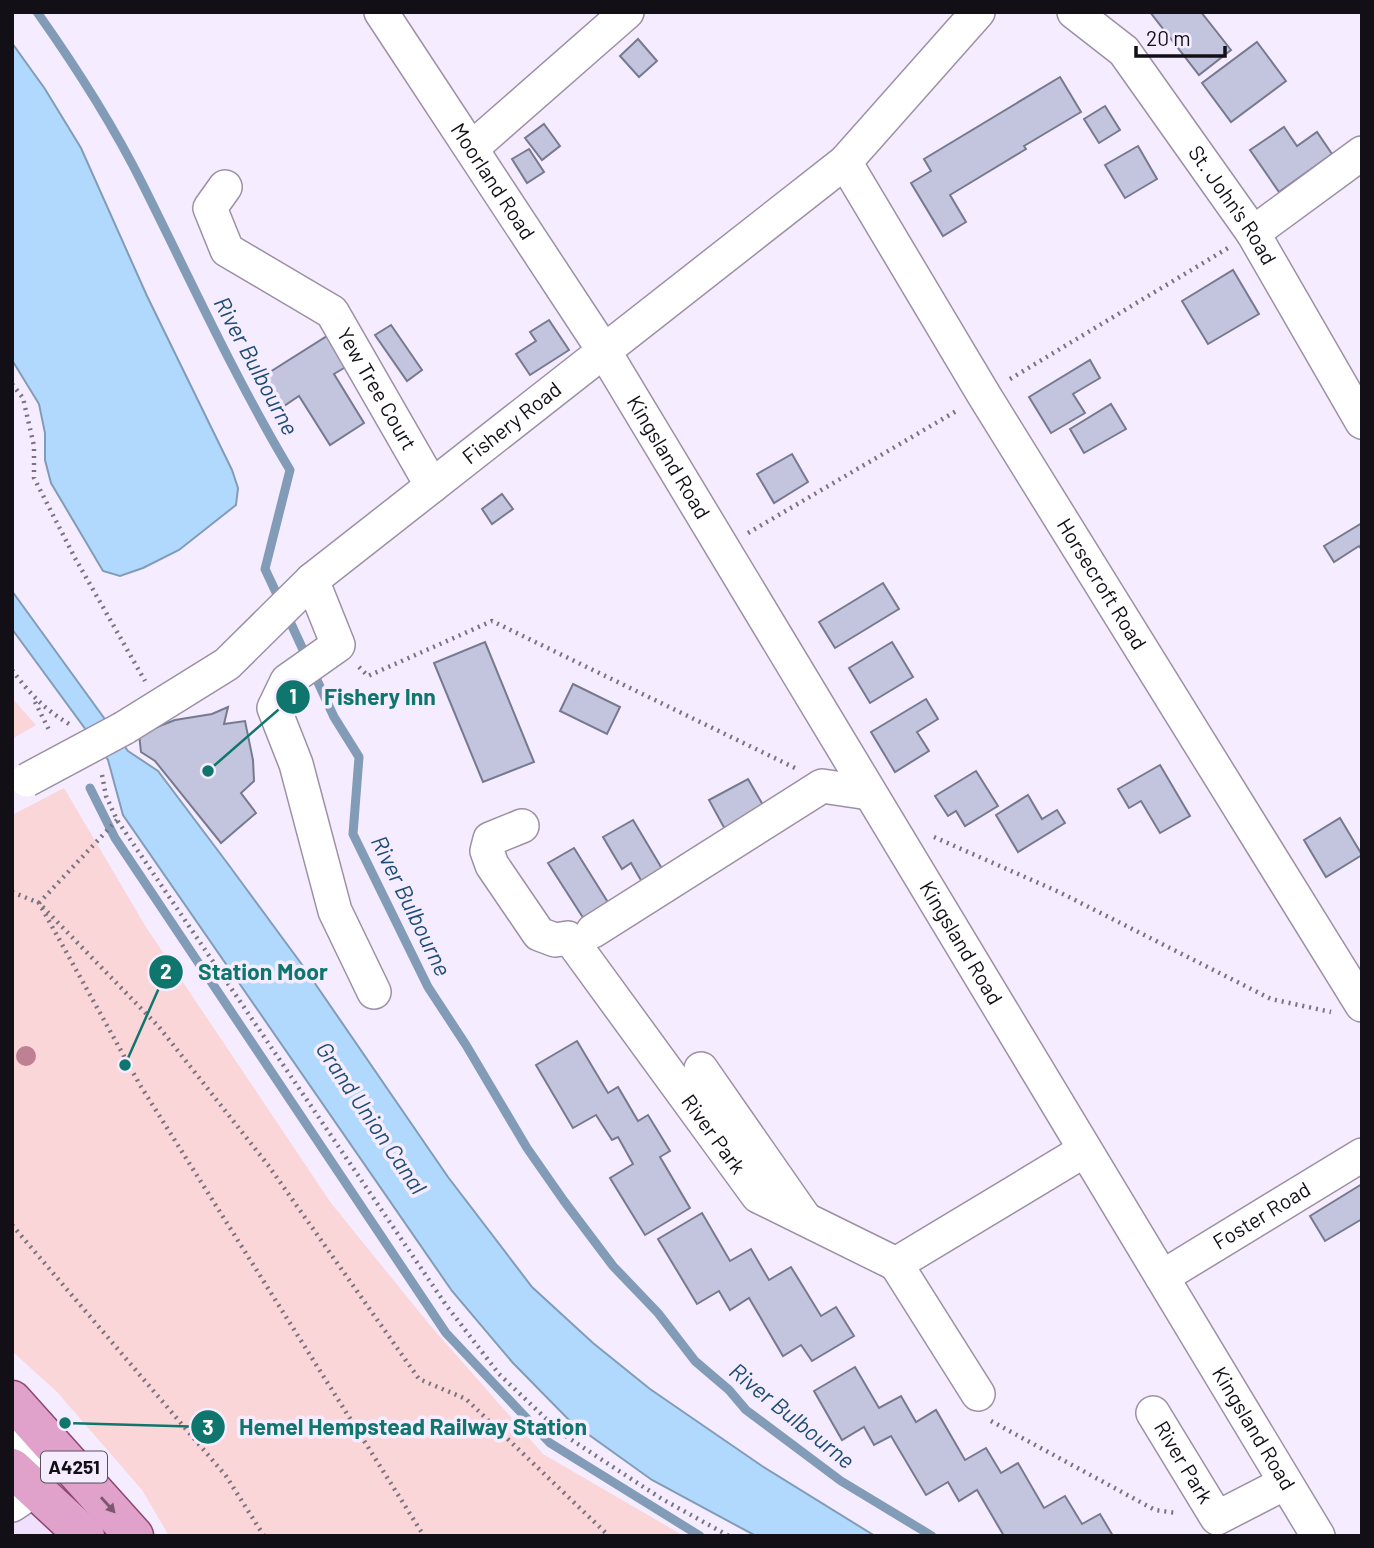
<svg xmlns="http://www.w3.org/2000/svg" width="1374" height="1548" font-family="Barlow,sans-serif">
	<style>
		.built { fill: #f0dffd }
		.green { fill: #fbd6d8 }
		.water { fill: #b1d9fe; stroke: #829cb8; stroke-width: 2 }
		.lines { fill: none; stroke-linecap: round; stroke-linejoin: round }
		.stream { stroke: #829cb8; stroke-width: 9 }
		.building { fill: #c2c5dd; stroke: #76798f; stroke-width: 2 }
		.minor-casing { stroke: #9c90a5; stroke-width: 36 }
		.major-casing { stroke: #8b4674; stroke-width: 41 }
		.path { stroke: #7b7480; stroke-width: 4.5; stroke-dasharray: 2 5; stroke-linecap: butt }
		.minor { stroke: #fff; stroke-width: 33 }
		.major { stroke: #e0a1ca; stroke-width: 38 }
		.minor-bridge-casing { stroke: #9c90a5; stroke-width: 36; stroke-linecap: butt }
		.minor-bridge { stroke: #fff; stroke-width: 33 }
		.tree { fill: #be8093 }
		.oneway { fill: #7a5870 }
		.labels { text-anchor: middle; stroke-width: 7; stroke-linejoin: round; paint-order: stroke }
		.shield { fill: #f6ecff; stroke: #57515c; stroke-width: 2 }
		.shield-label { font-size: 19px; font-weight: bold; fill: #130f16 }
		.street-label { font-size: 21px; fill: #130f16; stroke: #f6ecff }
		.water-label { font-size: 23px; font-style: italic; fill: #1d4d75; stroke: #f6ecff }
		.leader { fill: none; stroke: #0f766e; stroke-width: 2.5 }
		.callout-dot { fill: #0f766e; stroke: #f6ecff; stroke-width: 2.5 }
		.mark-label { font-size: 21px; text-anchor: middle; font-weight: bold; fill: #fff }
		.callout-label { font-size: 23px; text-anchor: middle; font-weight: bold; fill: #0f766e; stroke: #f6ecff; stroke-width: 7; stroke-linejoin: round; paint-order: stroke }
	</style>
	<rect width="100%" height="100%" fill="#f6ecff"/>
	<!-- built -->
	<path class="built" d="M12,1489L62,1536H12Z"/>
	<!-- green -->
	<g class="green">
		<path d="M12,698L36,725L12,739Z"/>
		<path d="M64,788L146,927L331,1203L429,1324L543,1454L684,1536H169L142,1490L57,1392L12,1351V815Z"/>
	</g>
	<!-- water -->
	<g class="water">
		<path d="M12,43L45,89L81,148L147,296L232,470L238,488L236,505L179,550L143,568L120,576L103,571L51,483L45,460V433L39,404L12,360Z"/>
		<path d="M12,591L128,751L158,771L228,864L303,966L448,1177L532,1287L593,1343L650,1389L762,1466L875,1536H756L652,1480L571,1422L513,1363L452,1291L123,815L108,760L12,629Z"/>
	</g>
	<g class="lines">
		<!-- stream -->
		<g class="stream">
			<path d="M37,12C76,67 113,125 143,185C191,281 235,378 290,470L265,569L281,603"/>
			<path d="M287,615L334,717L359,757L353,834L428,987L466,1045L527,1148L564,1201L613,1266L658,1313L695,1361L729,1390L746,1410L841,1481L932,1536"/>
			<path d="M90,788L115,838L446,1333L550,1443L700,1536"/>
		</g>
	</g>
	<!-- building -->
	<g class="building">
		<path d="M1150,12H1201L1231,50L1199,75Z"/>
		<path d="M638,39L657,61L639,77L620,56Z"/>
		<path d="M1257,42L1286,81L1231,122L1202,83Z"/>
		<path d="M1060,77L1081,112L1024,146L1026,149L950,195L966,222L943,236L911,183L931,171L924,159Z"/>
		<path d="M1105,106L1120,130L1099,143L1084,119Z"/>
		<path d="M544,124L560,146L542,160L525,138Z"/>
		<path d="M1284,127L1297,146L1317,132L1332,154L1279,192L1250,150Z"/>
		<path d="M1138,146L1157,179L1125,198L1105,165Z"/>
		<path d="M529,149L544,172L527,183L512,159Z"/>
		<path d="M1233,270L1259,314L1208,344L1182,301Z"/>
		<path d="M549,320L569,350L530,375L516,354L536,341L530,332Z"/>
		<path d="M391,325L422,370L407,381L375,335Z"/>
		<path d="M335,331L354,362L334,374L364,423L330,445L299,396L281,408L262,377Z"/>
		<path d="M1090,360L1100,378L1073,394L1085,413L1051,433L1029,397Z"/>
		<path d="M1111,404L1126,429L1084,453L1070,429Z"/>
		<path d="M792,454L808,482L774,503L757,474Z"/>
		<path d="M502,494L513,509L492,524L482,509Z"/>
		<path d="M1362,523V550L1359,546L1334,562L1324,546Z"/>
		<path d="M883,583L899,609L835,648L819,622Z"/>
		<path d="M485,642L534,762L483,782L434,663Z"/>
		<path d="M892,642L913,677L870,703L849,668Z"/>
		<path d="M573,684L620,707L607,734L560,711Z"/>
		<path d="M926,699L938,719L917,732L929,751L895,772L871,732Z"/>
		<path d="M228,707L224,724L245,721L253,760L254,781L241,793L256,813L221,843L155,761L141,752L139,734L175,720L212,714Z"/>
		<path d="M1160,765L1190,816L1160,833L1141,801L1129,808L1118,789Z"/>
		<path d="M976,771L998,806L965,826L956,811L948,816L935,796Z"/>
		<path d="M748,779L767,812L727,833L709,800Z"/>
		<path d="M1028,795L1042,819L1057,810L1065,823L1018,852L996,815Z"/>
		<path d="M1340,818L1362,855L1326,877L1304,840Z"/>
		<path d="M633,820L667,877L646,889L631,863L622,869L603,837Z"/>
		<path d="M574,848L614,912L589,927L548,863Z"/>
		<path d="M577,1041L608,1093L618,1087L638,1121L648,1115L670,1151L660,1157L690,1208L645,1235L610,1178L633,1164L618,1137L612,1140L596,1115L573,1128L536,1065Z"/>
		<path d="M1362,1184V1219L1325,1241L1310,1216Z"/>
		<path d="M702,1213L730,1261L751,1249L769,1280L791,1267L821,1316L836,1307L854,1336L812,1361L801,1345L783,1356L749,1298L730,1310L719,1291L697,1304L658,1239Z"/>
		<path d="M855,1367L879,1408L901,1396L916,1422L936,1410L965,1460L986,1448L1001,1473L1018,1463L1044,1508L1065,1496L1082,1524L1100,1514L1113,1536H1004L977,1490L959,1501L948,1482L926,1495L891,1436L874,1445L864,1427L842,1440L814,1391Z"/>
	</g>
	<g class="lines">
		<!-- minor casing -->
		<g class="minor-casing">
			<g id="minor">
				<path id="s1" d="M381,12L604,351L1318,1536"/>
				<path id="s2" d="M1074,12L1124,51L1253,233L1362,422"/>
				<path d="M472,148L627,12"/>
				<path id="s3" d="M845,162L984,395L1362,1005"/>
				<path id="s4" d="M225,187L210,208L227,250L332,312L432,486"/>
				<path d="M1253,233L1362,153"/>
				<path d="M312,580L338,645L287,681L274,708L296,764L335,911L374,992"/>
				<path id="s5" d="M124,728L227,664L312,580L845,162L978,12"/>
				<path id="s6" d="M522,826L490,839L487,851L492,865L539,934L555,940L568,938L572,941L758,1196L896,1264L1085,1150"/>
				<path d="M593,931L822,786L869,793"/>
				<path d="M701,1069L804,1217"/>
				<path d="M896,1264L978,1394"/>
				<path id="s7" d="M1162,1277L1362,1155"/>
				<path id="s8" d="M1153,1413L1217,1518L1285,1483"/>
				<path d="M12,1505L24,1497L44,1464L19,1429"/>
			</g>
		</g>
		<!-- major casing -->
		<g class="major-casing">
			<g id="major">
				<path d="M12,1400L134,1536"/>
				<path d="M12,1468L85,1536"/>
			</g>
		</g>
		<!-- path -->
		<g class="path">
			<path d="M1010,379L1228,248"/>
			<path d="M12,384L23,398L34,446V478L75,558L145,681"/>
			<path d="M748,533L958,410"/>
			<path d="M359,667L368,676L492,621L795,768"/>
			<path d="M12,670C30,694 43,708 69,724"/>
			<path d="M35,702L50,732"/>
			<path d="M102,775L106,796L117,820L446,1305L499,1374L561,1433L662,1499L729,1536"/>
			<path d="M117,820L39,903L159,1027L268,1165L419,1379L466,1399L609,1536"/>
			<path d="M934,837L1059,892L1271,999L1331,1012"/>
			<path d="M12,892L39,903L140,1085L424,1536"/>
			<path d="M12,1225L226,1476L264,1536"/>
			<path d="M991,1421L1155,1510L1176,1513"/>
		</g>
		<!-- minor -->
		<use href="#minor" class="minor"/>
		<!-- major -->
		<use href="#major" class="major"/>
		<!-- minor-bridge casing -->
		<g class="minor-bridge-casing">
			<path id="minor-bridge" d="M27,780L124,728"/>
		</g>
		<!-- minor-bridge -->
		<use href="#minor-bridge" class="minor-bridge"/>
	</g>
	<!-- trees -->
	<circle class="tree" cx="26" cy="1056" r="10"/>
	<!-- one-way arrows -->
	<defs><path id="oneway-solid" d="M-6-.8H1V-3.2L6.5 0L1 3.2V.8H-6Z" transform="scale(1.75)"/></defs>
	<use class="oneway" href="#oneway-solid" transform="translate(108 1505) rotate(48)"/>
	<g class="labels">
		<!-- shield labels -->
		<rect class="shield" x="41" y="1451.5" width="66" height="31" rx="5"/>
		<g class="shield-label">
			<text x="74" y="1474">A4251</text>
		</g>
		<!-- street labels -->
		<g class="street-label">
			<text dy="7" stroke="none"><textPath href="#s1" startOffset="203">Moorland Road</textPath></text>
			<text dy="7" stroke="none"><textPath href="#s2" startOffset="252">St. John's Road</textPath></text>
			<text dy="7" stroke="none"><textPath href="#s4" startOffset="282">Yew Tree Court</textPath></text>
			<text dy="7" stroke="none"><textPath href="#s5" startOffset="495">Fishery Road</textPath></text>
			<text dy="7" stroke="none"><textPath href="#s1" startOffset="530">Kingsland Road</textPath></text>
			<text dy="7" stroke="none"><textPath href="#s3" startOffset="494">Horsecroft Road</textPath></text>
			<text dy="7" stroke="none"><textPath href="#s1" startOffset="1097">Kingsland Road</textPath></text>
			<text dy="7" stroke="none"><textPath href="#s6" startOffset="420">River Park</textPath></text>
			<text dy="7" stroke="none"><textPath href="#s7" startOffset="117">Foster Road</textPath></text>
			<text dy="7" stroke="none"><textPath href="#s1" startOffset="1664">Kingsland Road</textPath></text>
			<text dy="7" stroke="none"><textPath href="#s8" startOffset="58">River Park</textPath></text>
		</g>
		<!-- water labels -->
		<g class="water-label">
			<text transform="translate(256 366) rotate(62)" y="8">River Bulbourne</text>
			<text transform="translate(411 906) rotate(64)" y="8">River Bulbourne</text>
			<text transform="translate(371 1118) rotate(56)" y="8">Grand Union Canal</text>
			<text transform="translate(792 1416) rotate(39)" y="8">River Bulbourne</text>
		</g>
	</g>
	<!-- callouts -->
	<path class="leader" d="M208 771L293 697M125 1065L166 972M65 1423L208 1427"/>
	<g class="callout-dot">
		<circle cx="208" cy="771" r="7"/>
		<circle cx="125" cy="1065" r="7"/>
		<circle cx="65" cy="1423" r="7"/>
		<circle cx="293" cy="697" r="18"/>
		<circle cx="166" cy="972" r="18"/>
		<circle cx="208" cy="1427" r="18"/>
	</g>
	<g class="mark-label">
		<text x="293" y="704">1</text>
		<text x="166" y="979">2</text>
		<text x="208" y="1435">3</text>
	</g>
	<g class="callout-label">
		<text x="380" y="705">Fishery Inn</text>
		<text x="263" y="980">Station Moor</text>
		<text x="413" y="1435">Hemel Hempstead Railway Station</text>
	</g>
	<!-- border -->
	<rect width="1374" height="1548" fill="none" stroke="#130f16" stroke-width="28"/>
	<!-- scale -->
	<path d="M1136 46v10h89v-10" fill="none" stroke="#130f16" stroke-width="3.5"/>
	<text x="1146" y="46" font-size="21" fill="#130f16" stroke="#f6ecff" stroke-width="5" paint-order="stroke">20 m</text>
</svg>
